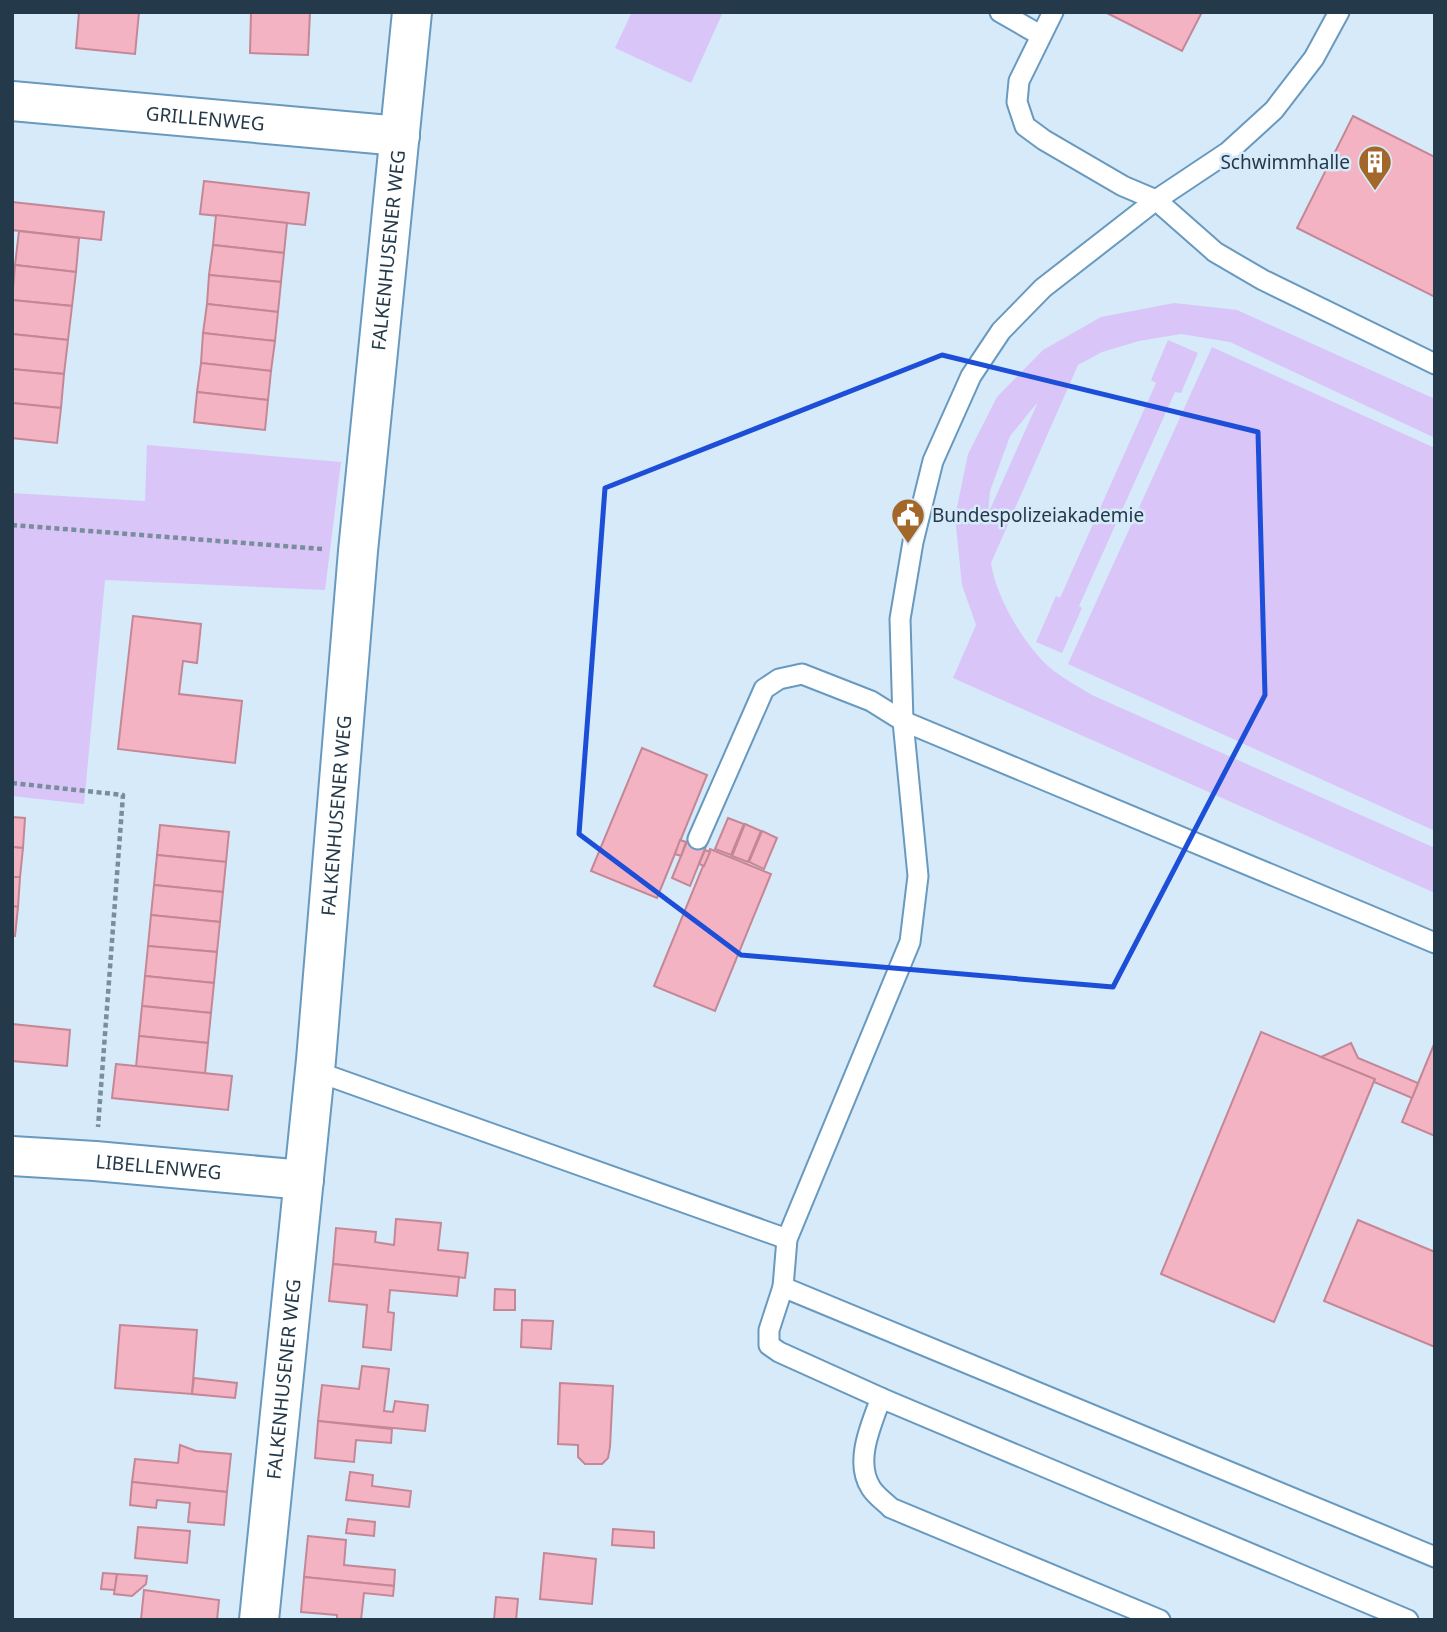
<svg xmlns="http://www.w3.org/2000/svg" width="1447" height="1632" font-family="'Noto Sans',sans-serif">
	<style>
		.green { fill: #d9c5f8; fill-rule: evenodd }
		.building { fill: #f3b3c3; stroke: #c48796; stroke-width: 2 }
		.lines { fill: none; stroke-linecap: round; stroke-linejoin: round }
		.service-casing { stroke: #6899bf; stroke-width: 23 }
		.minor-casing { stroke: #6899bf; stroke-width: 42 }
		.path { stroke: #798d9d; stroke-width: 4.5; stroke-dasharray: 5 3.5; stroke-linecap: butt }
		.service { stroke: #fff; stroke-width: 19 }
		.minor { stroke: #fff; stroke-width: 38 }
		.marked { fill: none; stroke: #1d4ed8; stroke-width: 5; stroke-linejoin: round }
		.labels { text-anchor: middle; stroke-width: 5; stroke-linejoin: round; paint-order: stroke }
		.street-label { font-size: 19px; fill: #243949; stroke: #d6eafa }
		.poi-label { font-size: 19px; fill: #243949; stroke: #d6eafa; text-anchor: end }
	</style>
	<rect width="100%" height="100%" fill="#d6eafa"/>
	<!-- green -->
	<g class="green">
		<path d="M632,12H723L691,83L615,48Z"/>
		<path d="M1174,303L1237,310L1435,399V438L1230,342L1181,334L1139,341L1102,352L1078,365L991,563C996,598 1026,649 1054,671C1066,680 1079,687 1092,695L1435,848V893L953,678L976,625L962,585L955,517L968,454L997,397L1043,350L1101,317ZM1037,403V404L988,514L990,491L1010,436Z"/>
		<path d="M1168,340L1198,353L1181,393L1175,392L1079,606L1082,608L1062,653L1036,642L1056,596L1060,598L1156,383L1151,380Z"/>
		<path d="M1212,347L1435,448V831L1068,664Z"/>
		<path d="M147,445L341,462L325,590L105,580L84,804L12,796V493L145,501Z"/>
	</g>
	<!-- building -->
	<g class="building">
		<path d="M79,12H139L135,54L76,48Z"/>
		<path d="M251,12H310L308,55L250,53Z"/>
		<path d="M1105,12H1202L1182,51Z"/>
		<path d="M1353,116L1435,157V297L1297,228Z"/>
		<path d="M204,181L309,193L305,225L200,214Z"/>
		<path d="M12,202L104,212L101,240L12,230Z"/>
		<path d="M216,215L287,223L284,253L213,245Z"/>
		<path d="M19,231L79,238L76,272L15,265Z"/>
		<path d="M213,245L284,253L281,282L209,275Z"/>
		<path d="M15,265L76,272L72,306L12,300Z"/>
		<path d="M209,275L281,282L278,312L207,304Z"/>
		<path d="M12,300L72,306L68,340L12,334Z"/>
		<path d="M207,304L278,312L275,341L203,333Z"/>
		<path d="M203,333L275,341L271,371L201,363Z"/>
		<path d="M12,334L68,340L64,374L12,369Z"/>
		<path d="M201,363L271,371L268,400L197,392Z"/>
		<path d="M12,369L64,374L61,408L12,403Z"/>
		<path d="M197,392L268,400L265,430L194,422Z"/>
		<path d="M12,403L61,408L57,443L12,438Z"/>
		<path d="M133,616L201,624L197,663L183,661L179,694L242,701L235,763L118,749Z"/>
		<path d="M642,748L707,775L657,898L591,871Z"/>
		<path d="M12,817L25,818L23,848L12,847Z"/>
		<path d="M728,818L744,824L731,855L715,849Z"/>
		<path d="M745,824L761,831L748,862L732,856Z"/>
		<path d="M160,825L229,832L226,862L157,855Z"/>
		<path d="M762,831L777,838L764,869L749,862Z"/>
		<path d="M688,839L706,846L690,886L672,878Z"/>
		<path d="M680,840L686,842L681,856L675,854Z"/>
		<path d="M12,847L23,848L20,877H12Z"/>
		<path d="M710,849L771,874L715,1011L654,986Z"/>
		<path d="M705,850L710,852L704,866L699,864Z"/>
		<path d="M157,855L226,862L223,892L154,885Z"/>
		<path d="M12,877H20L18,907L12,906Z"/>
		<path d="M154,885L223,892L220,922L151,915Z"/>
		<path d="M12,906L18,907L15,936H12Z"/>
		<path d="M151,915L220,922L217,952L148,946Z"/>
		<path d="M148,946L217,952L214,983L145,976Z"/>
		<path d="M145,976L214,983L211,1013L142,1006Z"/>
		<path d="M142,1006L211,1013L208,1043L139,1036Z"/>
		<path d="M12,1024L70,1030L67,1066L12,1061Z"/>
		<path d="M1261,1032L1375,1079L1274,1322L1161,1274Z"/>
		<path d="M139,1036L208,1043L205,1074L136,1067Z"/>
		<path d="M1435,1042V1136L1402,1122Z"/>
		<path d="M1351,1043L1358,1058L1418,1083L1412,1098L1374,1082L1375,1079L1321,1057Z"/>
		<path d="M116,1064L232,1076L228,1110L112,1098Z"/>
		<path d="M396,1219L441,1223L438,1250L468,1253L465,1278L333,1264L336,1228L376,1232L375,1242L394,1245Z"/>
		<path d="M1358,1220L1435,1252V1347L1324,1301Z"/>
		<path d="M333,1264L459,1277L457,1296L390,1290L388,1312L394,1313L391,1350L363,1347L367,1305L329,1301Z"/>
		<path d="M495,1289L515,1290V1310H494Z"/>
		<path d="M522,1320L553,1321L551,1349L521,1347Z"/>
		<path d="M120,1325L197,1330L192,1394L115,1388Z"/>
		<path d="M362,1366L389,1369L384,1411L393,1412L395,1401L428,1405L425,1431L318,1421L322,1385L359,1389Z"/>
		<path d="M194,1378L237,1383L235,1398L192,1394Z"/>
		<path d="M560,1383L613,1386L610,1447L608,1458L602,1464H585L578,1457V1445L558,1444Z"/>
		<path d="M318,1421L392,1429L391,1443L356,1440L354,1462L315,1458Z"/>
		<path d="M180,1445L196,1451L231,1454L227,1492L132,1482L135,1459L178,1463Z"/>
		<path d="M350,1472L373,1475L372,1486L411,1491L409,1507L346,1500Z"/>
		<path d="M132,1482L227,1492L224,1525L188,1522L190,1503L157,1500L156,1508L130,1505Z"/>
		<path d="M348,1519L375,1522L374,1536L346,1533Z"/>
		<path d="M138,1527L190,1531L187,1563L135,1558Z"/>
		<path d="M613,1529L654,1532V1548L612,1545Z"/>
		<path d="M308,1536L346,1540L344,1565L395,1570L394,1586L304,1577Z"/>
		<path d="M544,1553L596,1559L592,1604L540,1599Z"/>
		<path d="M103,1573L117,1574L115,1590L101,1589Z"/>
		<path d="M117,1574L147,1576L146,1584L132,1596L114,1594Z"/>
		<path d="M304,1577L394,1586L393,1596L364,1593L361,1620H337V1615L301,1612Z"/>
		<path d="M144,1590L219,1600L217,1620H141Z"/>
		<path d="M496,1597L518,1599L516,1620H494Z"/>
	</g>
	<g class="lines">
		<!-- service casing -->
		<g class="service-casing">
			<g id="service">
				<path d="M1000,12L1040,35"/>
				<path d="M1053,12L1019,81L1017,102L1025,126L1044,140L1123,186L1156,200L1215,252L1263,280L1435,364"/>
				<path d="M698,839L764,689L779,679L802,674L871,701L903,721L1435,943"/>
				<path d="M315,1073L332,1077L787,1239"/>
				<path d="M783,1287L787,1239L910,942L918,876L903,721L900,619L913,542L933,461L971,376L1001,331L1043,288L1156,200L1228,152L1274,110L1314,58L1339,12"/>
				<path d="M881,1398L779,1352L769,1345V1330L783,1287L1435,1557"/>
				<path d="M1160,1620L891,1508C885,1502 876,1496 871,1488C854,1462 871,1425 881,1398L1408,1620"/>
			</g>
		</g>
		<!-- minor casing -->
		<g class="minor-casing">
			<g id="minor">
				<path id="s1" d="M12,101L400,136"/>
				<path id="s2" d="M12,1156L95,1161L304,1180"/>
				<path id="s3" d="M259,1620L316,1060L358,551L412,12"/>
			</g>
		</g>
		<!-- path -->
		<g class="path">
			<path d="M12,525L322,549"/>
			<path d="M12,783L123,795L98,1127"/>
		</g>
		<!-- service -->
		<use href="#service" class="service"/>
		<!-- minor -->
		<use href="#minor" class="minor"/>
	</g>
	<!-- marked area -->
	<path class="marked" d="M942,355L1258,432L1265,695L1113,987L741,955L579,834L605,488Z"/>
	<!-- icons -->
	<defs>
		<g id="building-pin" transform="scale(1.75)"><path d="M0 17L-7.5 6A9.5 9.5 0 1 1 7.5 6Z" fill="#a3672a" stroke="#d6eafa"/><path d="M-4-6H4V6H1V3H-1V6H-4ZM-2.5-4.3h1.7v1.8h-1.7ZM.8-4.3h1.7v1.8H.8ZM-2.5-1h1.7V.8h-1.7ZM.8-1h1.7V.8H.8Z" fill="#fff"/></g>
		<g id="civic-pin" transform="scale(1.75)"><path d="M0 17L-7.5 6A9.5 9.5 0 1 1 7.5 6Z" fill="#a3672a" stroke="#d6eafa"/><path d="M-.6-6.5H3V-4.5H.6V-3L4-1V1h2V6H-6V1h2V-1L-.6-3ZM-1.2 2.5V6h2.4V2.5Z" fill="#fff"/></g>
	</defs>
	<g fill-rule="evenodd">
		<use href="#building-pin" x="1375" y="162"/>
		<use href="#civic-pin" x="908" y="515"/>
	</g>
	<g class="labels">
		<!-- street labels -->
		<g class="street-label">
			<text dy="7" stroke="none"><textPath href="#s1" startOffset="194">GRILLENWEG</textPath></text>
			<text dy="7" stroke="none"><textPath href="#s3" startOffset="1376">FALKENHUSENER WEG</textPath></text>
			<text dy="7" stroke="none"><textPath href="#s3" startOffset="808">FALKENHUSENER WEG</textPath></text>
			<text dy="7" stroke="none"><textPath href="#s2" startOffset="147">LIBELLENWEG</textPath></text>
			<text dy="7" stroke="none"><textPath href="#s3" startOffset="242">FALKENHUSENER WEG</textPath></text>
		</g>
		<!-- poi labels -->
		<g class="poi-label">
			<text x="1350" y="169">Schwimmhalle</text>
			<text x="932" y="522" text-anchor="start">Bundespolizeiakademie</text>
		</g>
	</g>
	<!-- border -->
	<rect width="1447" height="1632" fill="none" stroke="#243949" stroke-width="28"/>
</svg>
